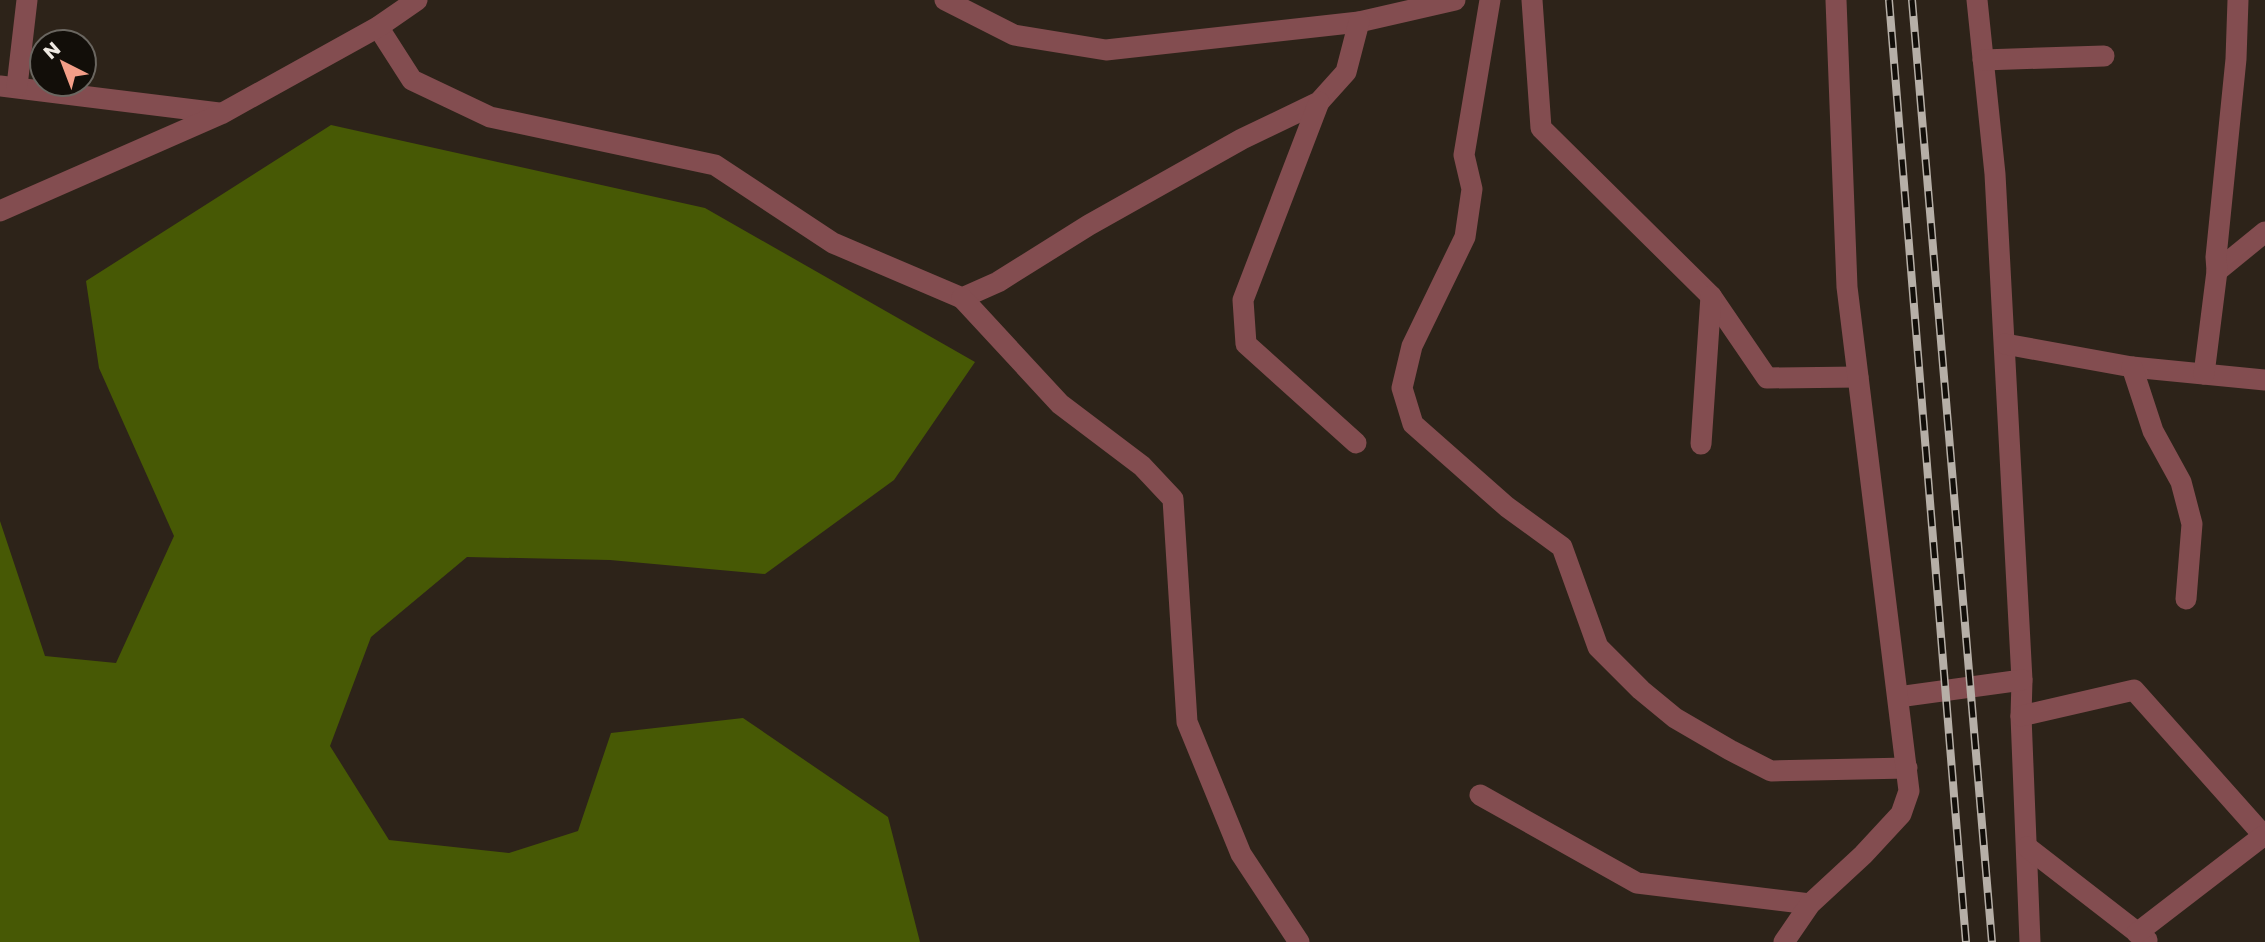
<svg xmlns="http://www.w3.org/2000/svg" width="2265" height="942" font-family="Poppins,sans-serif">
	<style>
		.forest { fill: #475905 }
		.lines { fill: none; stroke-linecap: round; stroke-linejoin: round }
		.minor { stroke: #834d50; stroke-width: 21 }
		.rail-casing { stroke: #b6afa7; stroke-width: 8 }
		.rail { stroke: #120e09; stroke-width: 5; stroke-dasharray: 16; stroke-linecap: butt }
	</style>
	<rect width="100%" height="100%" fill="#2d2319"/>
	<!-- forest -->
	<path class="forest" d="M331,125L705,208L975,362L894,480L765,574L610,560L467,557L371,637L330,746L389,840L509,853L578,831L611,733L743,718L888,817L920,942H0V521L45,656L116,663L174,536L99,368L86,281Z"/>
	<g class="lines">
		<!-- minor -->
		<g class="minor">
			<path d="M945,0L1014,35L1106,50L1359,22L1455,0"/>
			<path d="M1490,0L1464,155L1472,189L1465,237L1412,346L1402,388L1413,424L1507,507L1562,547L1598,647L1641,690L1675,718L1730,750L1771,771L1907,768"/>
			<path d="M1532,0L1541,128L1711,296L1767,378L1858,377"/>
			<path d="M1977,0L1995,174L2022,680L2021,716L2030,942"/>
			<path d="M378,27L412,80L490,117L715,165L833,243L962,298L998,282L1089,225L1242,139L1319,102L1346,72L1359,22"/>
			<path d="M1983,60L2104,56"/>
			<path d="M0,86L219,113"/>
			<path d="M17,86L27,0"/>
			<path d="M1319,102L1243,300L1246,344L1356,443"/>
			<path d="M0,211L221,114L378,27L417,0"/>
			<path d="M2217,271L2265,232"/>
			<path d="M962,298L1060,404L1142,466L1173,499L1187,722L1241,854L1299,942"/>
			<path d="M2005,344L2132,367L2265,380"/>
			<path d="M2132,367L2153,431L2181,482L2192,524L2186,599"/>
			<path d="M2204,374L2217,271L2216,257L2236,59L2238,0"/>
			<path d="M1701,444L1711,296"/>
			<path d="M1898,697L2022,680"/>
			<path d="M2021,716L2134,690L2265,837"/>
			<path d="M1480,795L1637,883L1810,904"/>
			<path d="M2027,847L2147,940"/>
			<path d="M2137,933L2263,836"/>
			<path d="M1784,942L1810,904L1863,855L1901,814L1909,791L1847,287L1836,0"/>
		</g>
		<!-- rail casing -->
		<g class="rail-casing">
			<g id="rail">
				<path d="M1889,0L1966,942"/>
				<path d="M1912,0L1992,942"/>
			</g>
		</g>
		<!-- rail -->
		<use href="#rail" class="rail"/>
	</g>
	<!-- north arrow -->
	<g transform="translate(63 63) rotate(318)"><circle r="33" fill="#120e09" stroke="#6a6660" stroke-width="2"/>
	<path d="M0-5L12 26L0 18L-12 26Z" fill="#f49e88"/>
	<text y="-10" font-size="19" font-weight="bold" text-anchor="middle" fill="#efe9e2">N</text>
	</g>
</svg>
